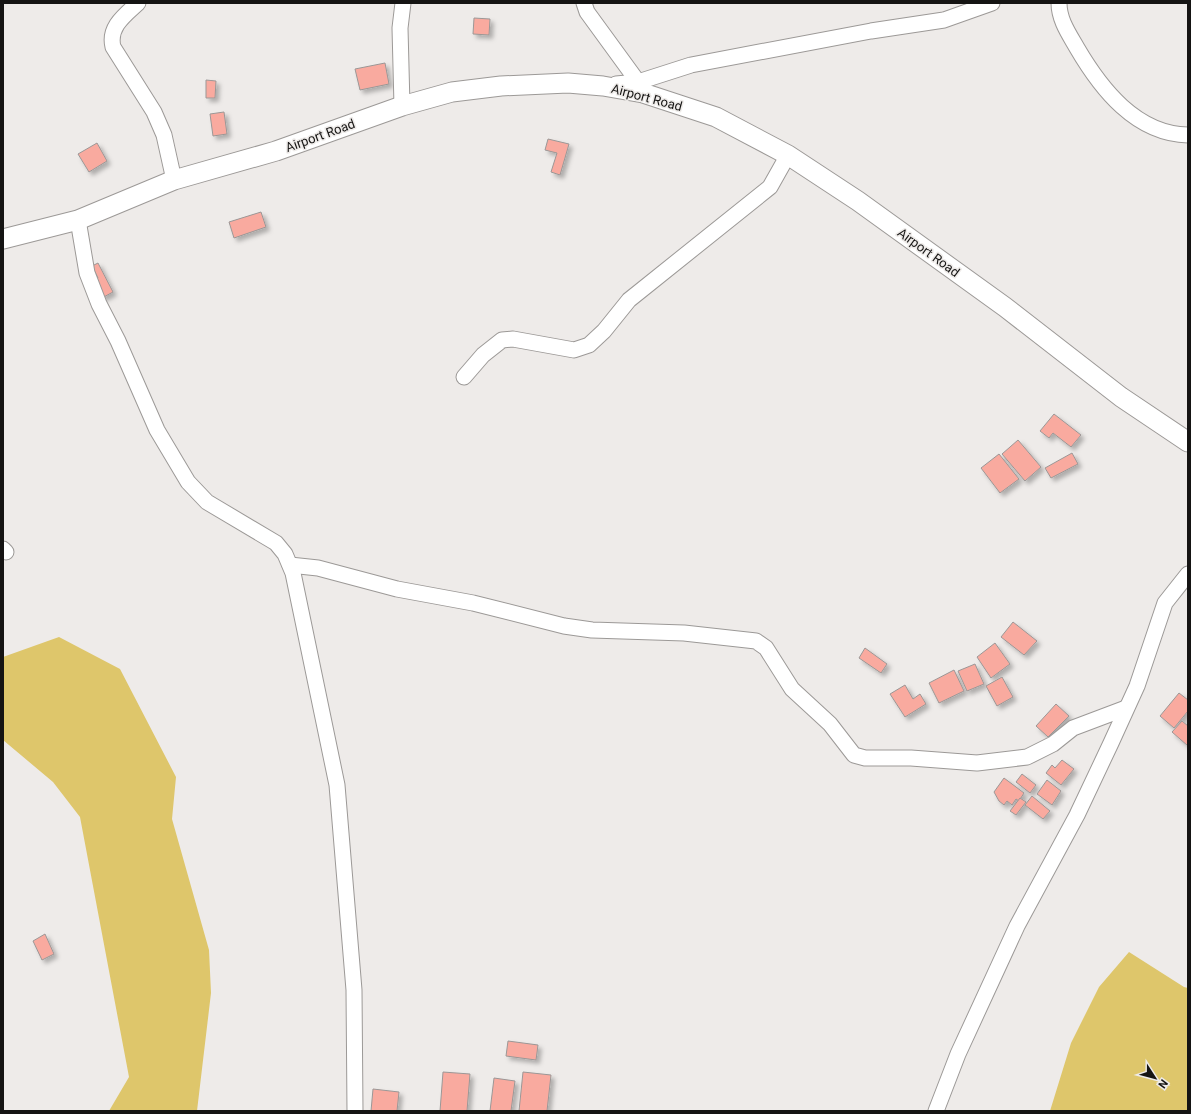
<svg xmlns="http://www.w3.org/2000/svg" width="1191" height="1114" font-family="Roboto,sans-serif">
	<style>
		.green { fill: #dec66b }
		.building { fill: #f9aa9f; stroke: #9b9796; filter: url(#shadow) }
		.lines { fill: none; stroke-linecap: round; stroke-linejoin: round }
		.minor-casing { stroke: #9c9997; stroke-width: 17 }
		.major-casing { stroke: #9c9997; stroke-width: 21 }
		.minor { stroke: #fff; stroke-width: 15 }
		.major { stroke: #fff; stroke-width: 19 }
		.labels { text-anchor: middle; stroke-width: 3; stroke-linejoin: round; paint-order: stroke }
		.street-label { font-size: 13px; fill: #151413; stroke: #eeebe9 }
	</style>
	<defs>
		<filter id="shadow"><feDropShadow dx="3.5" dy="3.5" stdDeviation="2" flood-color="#0004"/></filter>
	</defs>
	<rect width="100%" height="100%" fill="#eeebe9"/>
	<!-- green -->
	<g class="green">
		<path d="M59,637L120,669L176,777L172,819L209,950L211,993L197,1111H109L129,1077L80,817L53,782L3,740V657Z"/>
		<path d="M1129,952L1184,987L1188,988V1111H1050L1071,1043L1099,987Z"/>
	</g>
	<!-- building -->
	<g class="building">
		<path d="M474,18L490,19L489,35L473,34Z"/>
		<path d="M385,63L389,84L360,90L355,69Z"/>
		<path d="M206,80L216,81L215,98H206Z"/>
		<path d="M224,112L227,134L213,136L210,114Z"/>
		<path d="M548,139L569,144L560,175L551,172L557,153L545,150Z"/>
		<path d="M97,143L107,161L89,172L78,154Z"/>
		<path d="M261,212L266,227L234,238L229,222Z"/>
		<path d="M98,263L113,292L102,298L94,282L98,278L92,266Z"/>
		<path d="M1054,414L1081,435L1071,447L1053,433L1049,438L1040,431Z"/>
		<path d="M1018,440L1041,467L1025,481L1002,454Z"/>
		<path d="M1072,453L1078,464L1051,478L1045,468Z"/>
		<path d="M999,454L1019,479L1000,493L981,468Z"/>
		<path d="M1013,622L1037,641L1024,655L1001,637Z"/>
		<path d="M995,643L1010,664L991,678L977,657Z"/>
		<path d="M865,648L887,664L881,673L859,658Z"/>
		<path d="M975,664L984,684L967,691L958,671Z"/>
		<path d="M954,670L964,691L939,703L929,683Z"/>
		<path d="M1002,677L1013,697L997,706L986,686Z"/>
		<path d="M905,685L913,699L920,694L926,704L905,717L890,694Z"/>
		<path d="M1179,693L1188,700V711L1174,728L1160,716Z"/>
		<path d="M1056,704L1069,716L1048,737L1036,726Z"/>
		<path d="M1182,721L1188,726V746L1172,732Z"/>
		<path d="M1062,760L1074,769L1061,785L1046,773L1052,765L1055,768Z"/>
		<path d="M1022,774L1036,785L1030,793L1016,782Z"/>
		<path d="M1004,778L1024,793L1019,801L1016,799L1012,805L1007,801L1004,805L999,801L994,792Z"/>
		<path d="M1047,780L1061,791L1052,805L1037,794Z"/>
		<path d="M1032,796L1050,811L1043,819L1025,805Z"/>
		<path d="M1020,798L1026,802L1016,815L1010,811Z"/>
		<path d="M45,934L54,954L42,960L33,941Z"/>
		<path d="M508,1041L538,1045L536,1060L506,1056Z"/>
		<path d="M443,1072L470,1074L467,1111H440Z"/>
		<path d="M523,1072L551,1075L547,1111H519Z"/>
		<path d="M494,1078L515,1081L511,1111H490Z"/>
		<path d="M373,1089L399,1092L397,1111H371Z"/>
	</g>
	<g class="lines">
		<!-- minor casing -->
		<g class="minor-casing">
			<g id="minor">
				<path d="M138,3C125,15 108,27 113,47L154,112L164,135L174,180"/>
				<path d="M584,3L587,12L638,82"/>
				<path d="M1059,3C1059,20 1069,34 1077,48C1101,89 1136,134 1188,135"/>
				<path d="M616,84L638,82L691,65L871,31L944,20L992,3"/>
				<path d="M402,106L400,28L403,3"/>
				<path d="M78,220L87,273L99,304L118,341L157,430L188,482L207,502L276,543L285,554L293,573L337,785L354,990L355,1111"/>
				<path d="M464,377L483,355L502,340L513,339L574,350L589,345L604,331L629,300L770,187L788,155"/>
				<path d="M3,549L6,552"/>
				<path d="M290,565L318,568L397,589L473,603L564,626L592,630L684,633L756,641L766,648L792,689L830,724L854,755L865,758H911L977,763L1027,757L1053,744L1073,728L1126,708"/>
				<path d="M936,1111L958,1054L1017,926L1077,815L1111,743L1137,686L1165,603L1188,574"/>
			</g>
		</g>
		<!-- major casing -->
		<g class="major-casing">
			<path id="major" d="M3,239L78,220L174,180L276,151L402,106L452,92L501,86L568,83L603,86L643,93L716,117L788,155L858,201L1005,307L1121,397L1188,442"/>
		</g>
		<!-- minor -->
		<use href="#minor" class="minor"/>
		<!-- major -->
		<use href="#major" class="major"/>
	</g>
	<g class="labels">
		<!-- street labels -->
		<g class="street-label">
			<text transform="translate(647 97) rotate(15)" y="5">Airport Road</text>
			<text transform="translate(320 135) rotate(-20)" y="5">Airport Road</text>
			<text transform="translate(929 252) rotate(36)" y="5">Airport Road</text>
		</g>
	</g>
	<!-- border -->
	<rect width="1191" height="1114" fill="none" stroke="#151413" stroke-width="8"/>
	<!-- north arrow -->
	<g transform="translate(1155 1078) rotate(126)" stroke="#eeebe9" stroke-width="3" paint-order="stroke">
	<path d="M0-3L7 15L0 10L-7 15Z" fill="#151413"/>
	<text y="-6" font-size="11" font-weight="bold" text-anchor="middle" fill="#151413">N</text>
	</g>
</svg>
